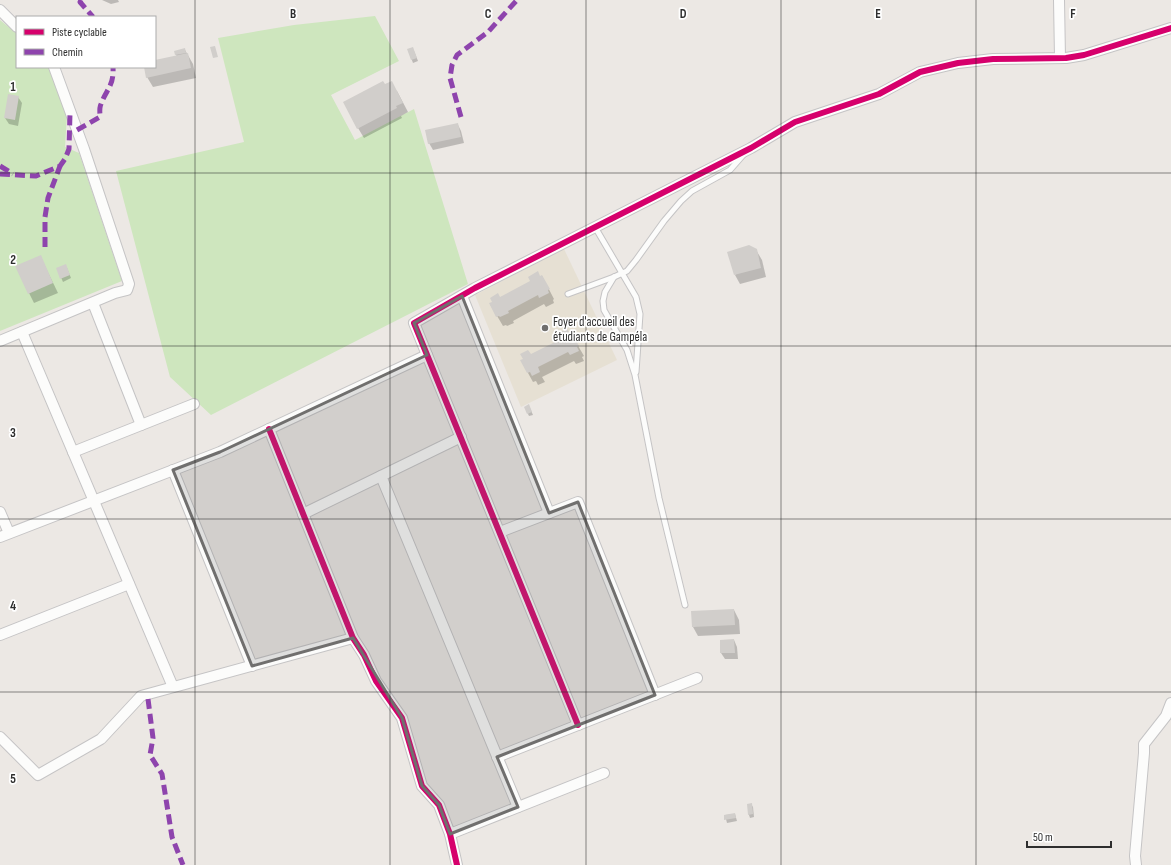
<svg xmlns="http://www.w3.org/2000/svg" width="1171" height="865" font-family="'Sofia Sans Condensed',sans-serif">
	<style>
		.education { fill: #e6e0d3 }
		.green { fill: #cee6be }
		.shadow { fill: #0003 }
		.building { fill: #d1cecb }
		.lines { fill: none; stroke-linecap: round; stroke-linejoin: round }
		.lane-casing { stroke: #c5c4c5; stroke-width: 7 }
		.street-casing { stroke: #c5c4c5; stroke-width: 12 }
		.lane { stroke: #fcfcfb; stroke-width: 5 }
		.street { stroke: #fcfcfb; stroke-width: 10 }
		.quiet { stroke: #8e44ad; stroke-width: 5; stroke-dasharray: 10 5; stroke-linecap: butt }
		.cycleway-casing { stroke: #fff; stroke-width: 8 }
		.cycleway { stroke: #d6006c; stroke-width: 6 }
		.marked { fill: #706f6e; fill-opacity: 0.2; stroke: #706f6e; stroke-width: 3; stroke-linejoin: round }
		.grid { fill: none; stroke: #2e2e2e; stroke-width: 1; stroke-opacity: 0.55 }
		.poi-dot { fill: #706f6e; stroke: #fff; stroke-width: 1.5 }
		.labels { text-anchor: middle; stroke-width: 3.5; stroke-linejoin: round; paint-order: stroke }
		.poi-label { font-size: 13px; fill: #2e2e2e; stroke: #fff; text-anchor: start }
		.grid-label { font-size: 13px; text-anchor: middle; font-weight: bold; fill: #2e2e2e; stroke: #fff; stroke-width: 3.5; stroke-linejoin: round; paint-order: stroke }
	</style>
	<rect width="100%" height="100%" fill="#ece8e4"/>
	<!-- education -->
	<path class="education" d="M564,249L617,360L521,407L475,295Z"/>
	<!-- green -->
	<g class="green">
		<path d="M375,16L399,61L331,95L355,140L414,109L468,284L211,415L170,377L116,171L244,142L218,38L294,25Z"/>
		<path d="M0,20L17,34V67H49L51,70L67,115L65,147L79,153L122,281L0,331Z"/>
	</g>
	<!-- shadow -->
	<g class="shadow">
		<path d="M102,0H118L119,2L111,4Z"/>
		<path d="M185,50L193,64L196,78L153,87L147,77L145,67H155V61L177,57L175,52Z"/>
		<path d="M408,50L414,51L418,61L413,63Z"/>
		<path d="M385,85L397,91L408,112L401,116L402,118L364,138L358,128Z"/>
		<path d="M18,97L22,103L18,126L9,124L5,118Z"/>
		<path d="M458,125L461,131L464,143L433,150L429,143Z"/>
		<path d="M756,250L762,260L766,277L740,284L735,275Z"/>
		<path d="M40,256L58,293L34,303L29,293Z"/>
		<path d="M57,268H67L71,278L63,282Z"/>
		<path d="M542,276L554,299L553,300L554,303L546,307L544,304L513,321L514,323L507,326L506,325L503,326L490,304Z"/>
		<path d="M577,344L584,356L582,357L584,361L576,364L574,361L542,377L545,382L538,385L536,381L533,382L528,373L531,356Z"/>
		<path d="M530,408L533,415L529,416L528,414Z"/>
		<path d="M734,610L739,620L740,634L698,636L693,627Z"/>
		<path d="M734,640L737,647L738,659H725L721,653V641Z"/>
		<path d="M751,804L753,807L754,817L750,818L749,815L748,805Z"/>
		<path d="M735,814L737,821L727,823L725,815Z"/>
	</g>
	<!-- building -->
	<g class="building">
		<path d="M215,46L218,57L213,58L210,47Z"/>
		<path d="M413,47L417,58L411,60L407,49Z"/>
		<path d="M185,48L186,53L175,55L174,51Z"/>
		<path d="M188,53L191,68L146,78L144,67H155V60Z"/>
		<path d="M383,81L385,84L392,81L403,103L396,106L397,108L357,129L343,102Z"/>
		<path d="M8,94L19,96L15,120L4,118Z"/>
		<path d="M458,123L461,137L428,144L425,130Z"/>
		<path d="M749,245L757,249L761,268L734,275L727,252Z"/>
		<path d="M41,255L53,283L28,294L15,266Z"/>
		<path d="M66,264L70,275L60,279L56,268Z"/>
		<path d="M538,271L540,276L542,275L550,289L548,290L549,293L539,298L538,295L508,311L509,313L500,317L499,316L496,317L489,303L492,302L490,298L498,293L500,297L530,281L528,277Z"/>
		<path d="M567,329L570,334L572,333L579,346L577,347L579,351L570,355L568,352L538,367L540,372L532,376L530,372L527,373L520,360L523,359L520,354L528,350L531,354L561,339L558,333Z"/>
		<path d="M529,404L532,412L527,414L524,407Z"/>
		<path d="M734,609L735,625L692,627L691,611Z"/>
		<path d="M734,639L735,653H720V640Z"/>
		<path d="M752,803L753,814L748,815L747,804Z"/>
		<path d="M735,813L736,818L724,820V815Z"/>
	</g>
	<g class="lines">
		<!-- lane casing -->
		<g class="lane-casing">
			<g id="lane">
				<path d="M595,227L636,297L640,314L636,372"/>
				<path d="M614,277L605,292L603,301L604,310L627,350L635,375L659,498L685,605"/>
				<path d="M568,294L614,277L627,271L636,260L664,221L681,201L692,191L730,170L744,154"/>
			</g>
		</g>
		<!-- street casing -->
		<g class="street-casing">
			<g id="street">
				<path d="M1059,0L1060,58"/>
				<path d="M0,10L17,27"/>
				<path d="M462,296L549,513"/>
				<path d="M93,303L141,425"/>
				<path d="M22,332L173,687"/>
				<path d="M0,341L115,293L127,290L129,284L84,149L54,67"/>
				<path d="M269,429L353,638L364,655L376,681L402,718L422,786L439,805L450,834L457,865"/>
				<path d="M73,452L194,404"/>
				<path d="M173,470L252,666"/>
				<path d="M381,476L518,807"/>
				<path d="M0,512L9,533"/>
				<path d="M303,514L461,437"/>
				<path d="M500,532L578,502L655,695"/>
				<path d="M0,537L220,452L427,355"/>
				<path d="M0,635L129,584"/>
				<path d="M578,725L414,323L475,288L751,148L795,122L879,94L920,72L958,63L993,59L1066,58L1084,55L1171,28"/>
				<path d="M0,737L38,775L101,739L141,696L353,638"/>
				<path d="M497,757L697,678"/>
				<path d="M450,834L604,773"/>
				<path d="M1136,865L1135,856L1144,753V744L1166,716L1171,703"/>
			</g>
		</g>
		<!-- lane -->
		<use href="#lane" class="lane"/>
		<!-- street -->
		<use href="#street" class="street"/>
		<!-- quiet -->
		<g class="quiet">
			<path d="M81,0L80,2L93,17"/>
			<path d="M461,117L450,78L452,65L457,55L488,32L517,0"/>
			<path d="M77,130L100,117C100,113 99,108 101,104C107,88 114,86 113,67"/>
			<path d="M0,166L13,174"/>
			<path d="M0,174L36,176L60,166L65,159L69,149L70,113"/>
			<path d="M45,247V217L48,198L60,166"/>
			<path d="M148,699L153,738L150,755L162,774L172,837L183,865"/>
		</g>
		<!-- cycleway casing -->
		<g class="cycleway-casing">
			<g id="cycleway">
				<path d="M269,429L353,638L364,655L376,681L402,718L422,786L439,805L450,834L457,865"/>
				<path d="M578,725L414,323L475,288L751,148L795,122L879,94L920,72L958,63L993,59L1066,58L1084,55L1171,28"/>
			</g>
		</g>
		<!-- cycleway -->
		<use href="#cycleway" class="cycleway"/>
	</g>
	<!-- marked area -->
	<path class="marked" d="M462,296L549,513L578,502L655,695L497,757L518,807L450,834L439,805L422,786L402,718L353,638L252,666L173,470L220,452L427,355L414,323Z"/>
	<!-- grid -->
	<path class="grid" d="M195,0V865M390,0V865M586,0V865M781,0V865M976,0V865M0,173H1171M0,346H1171M0,519H1171M0,692H1171"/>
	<!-- markers -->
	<circle class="poi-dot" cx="545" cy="328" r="4"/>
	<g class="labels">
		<!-- poi labels -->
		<g class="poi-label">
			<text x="553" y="326">Foyer d'accueil des<tspan x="553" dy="15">étudiants de Gampéla</tspan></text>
		</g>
	</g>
	<g class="grid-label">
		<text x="293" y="18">B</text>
		<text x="488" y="18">C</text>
		<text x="683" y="18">D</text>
		<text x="878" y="18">E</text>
		<text x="1073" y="18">F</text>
		<text x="13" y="91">1</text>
		<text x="13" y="264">2</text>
		<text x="13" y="437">3</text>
		<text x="13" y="610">4</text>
		<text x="13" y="783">5</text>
	</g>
	<!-- legend -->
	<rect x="16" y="16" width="140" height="52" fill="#ffffff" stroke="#ababab"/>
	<rect x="24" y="29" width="20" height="6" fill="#d6006c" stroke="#ababab"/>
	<text x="52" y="36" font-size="12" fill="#2e2e2e">Piste cyclable</text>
	<rect x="24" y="49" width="20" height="6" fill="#8e44ad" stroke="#ababab"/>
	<text x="52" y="56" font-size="12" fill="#2e2e2e">Chemin</text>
	<!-- scale -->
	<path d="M1027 841v6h84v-6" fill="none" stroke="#2e2e2e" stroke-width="2"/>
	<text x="1033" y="841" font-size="12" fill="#2e2e2e" stroke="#ffffff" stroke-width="3" paint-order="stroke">50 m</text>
</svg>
